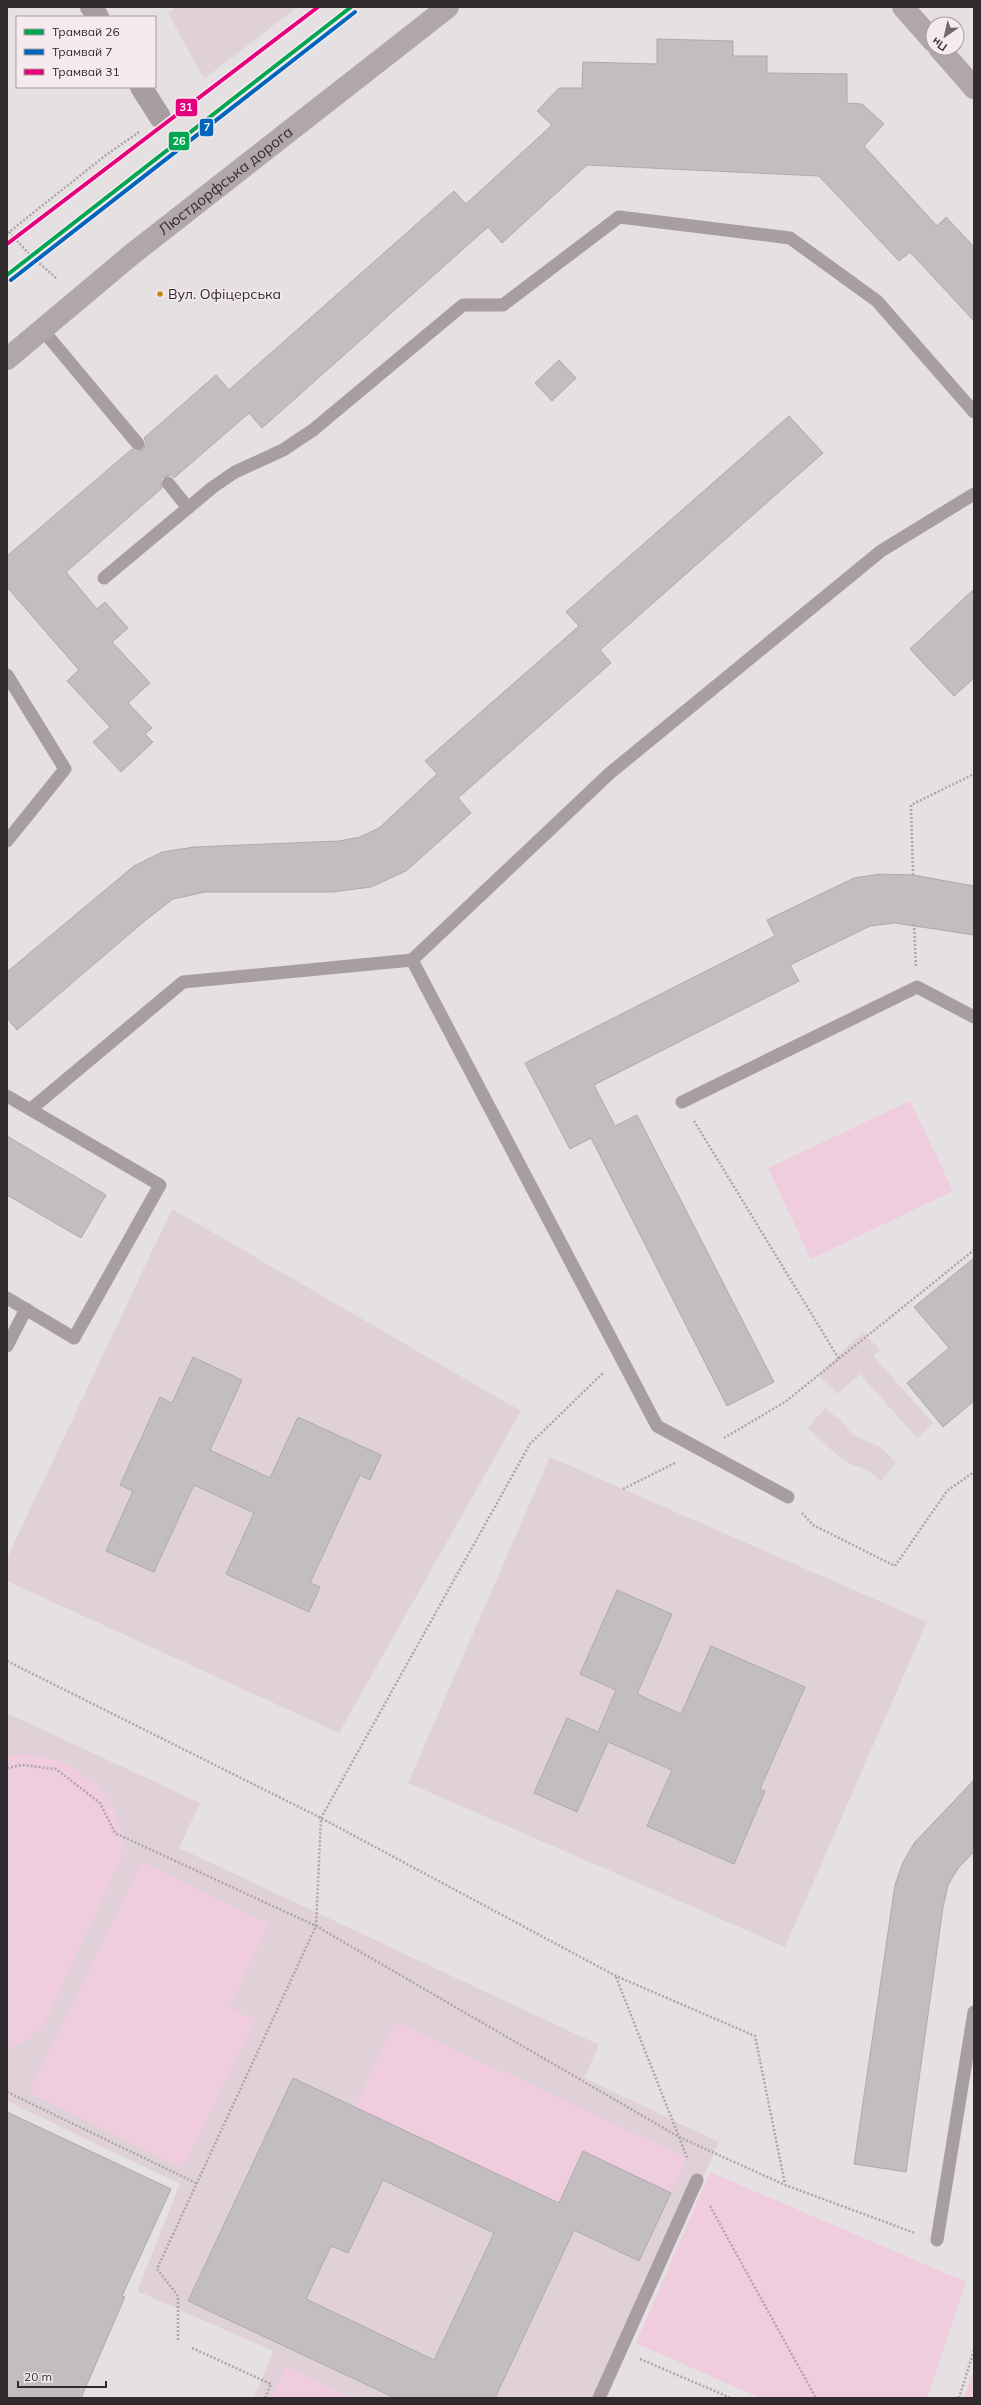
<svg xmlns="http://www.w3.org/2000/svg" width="981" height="2405" font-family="Mulish,sans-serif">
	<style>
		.built { fill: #dfd1d7 }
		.green { fill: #f0cdde }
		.building { fill: #c2bec0; stroke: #aeaaac; fill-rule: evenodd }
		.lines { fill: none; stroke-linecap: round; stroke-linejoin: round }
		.path { stroke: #aea5a9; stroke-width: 2.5; stroke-dasharray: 2 2; stroke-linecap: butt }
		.service { stroke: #a89ea2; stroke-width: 13 }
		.minor { stroke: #a89ea2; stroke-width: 22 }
		.secondary { stroke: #b1a6ab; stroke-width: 22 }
		.tram-1-casing { stroke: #f6eaef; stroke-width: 7 }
		.tram-2-casing { stroke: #f6eaef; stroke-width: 7 }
		.tram-3-casing { stroke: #f6eaef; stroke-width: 7 }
		.tram-1 { stroke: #00a651; stroke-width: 4 }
		.tram-2 { stroke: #0065bd; stroke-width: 4 }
		.tram-3 { stroke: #e5007d; stroke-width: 4 }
		.bus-dot { fill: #c5870b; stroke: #f6eaef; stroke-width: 1.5 }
		.labels { text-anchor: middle; stroke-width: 3; stroke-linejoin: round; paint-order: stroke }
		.bus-label { font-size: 14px; fill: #302b2d; stroke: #f6eaef; text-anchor: start }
		.street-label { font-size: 15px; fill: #302b2d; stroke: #f6eaef }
		.line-badge { stroke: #f6eaef; stroke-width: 1.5 }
		.badge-label { font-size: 11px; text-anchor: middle; font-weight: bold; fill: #fff }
	</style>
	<rect width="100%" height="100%" fill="#e5e0e2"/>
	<!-- built -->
	<g class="built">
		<path d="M176,7H297L204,79L168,13Z"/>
		<path d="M172,1209L521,1411L339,1733L7,1581V1558Z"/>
		<path d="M863,1332L880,1350L873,1356L933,1423L917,1438L860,1374L837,1394L818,1375Z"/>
		<path d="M825,1408L840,1420L853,1435L880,1447L896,1462L881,1481L866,1469L852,1465L838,1456L808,1428Z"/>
		<path d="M550,1457L927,1622L785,1947L408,1783Z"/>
		<path d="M7,1713L200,1803L179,1848L599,2045L584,2078L719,2142L607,2398H254L273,2351L137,2291L180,2184L7,2101Z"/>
	</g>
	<!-- green -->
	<g class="green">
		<path d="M910,1101L953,1191L811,1259L768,1168Z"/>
		<path d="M27,1754C72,1759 117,1789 122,1837C123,1844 121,1852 121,1859L43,2027L28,2039L7,2050V1755Z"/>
		<path d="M142,1861L269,1924L229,2007L256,2020L183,2168L29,2092Z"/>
		<path d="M395,2021L687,2158L671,2193L583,2151L559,2203L355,2107Z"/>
		<path d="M710,2172L966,2282L927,2398H760L636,2343Z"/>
		<path d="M285,2367L354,2398H271Z"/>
		<path d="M974,2370V2398H964Z"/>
	</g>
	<!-- building -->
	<g class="building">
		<path d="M657,39L733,41V56H767V73L847,74V103L862,104L884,124L864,146L937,226L946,217L974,247V321L910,252L899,261L819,176L587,165L502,243L488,227L262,428L249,413L174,478L171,475L163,477L160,480L162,488L66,572L97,609L105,602L128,628L112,642L150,683L128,703L152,728L145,734L153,742L121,772L93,742L110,727L67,681L79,670L7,587V556L132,449L136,452L143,450L146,443L144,438L216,375L229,390L454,191L466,204L552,125L537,111L559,88H582L583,62L657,64Z"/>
		<path d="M559,360L576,378L552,401L535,383Z"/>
		<path d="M789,416L823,453L600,650L611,663L458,798L471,813L406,871L371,887L332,892H205L173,899L147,919L17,1030L7,1018V972L134,866L162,852L194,847L339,841L360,837L379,828L437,774L425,761L579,626L566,612Z"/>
		<path d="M974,589V678L954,696L910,649Z"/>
		<path d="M880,874L913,875L974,886V935L895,923L870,926L790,965L799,981L594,1085L615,1126L637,1115L774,1382L727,1406L591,1138L570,1149L525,1063L775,936L767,920L854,878Z"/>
		<path d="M7,1136L106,1195L81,1238L7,1195Z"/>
		<path d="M974,1258V1401L943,1427L907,1383L949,1348L914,1307Z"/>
		<path d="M193,1357L242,1380L210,1450L270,1478L298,1417L381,1455L370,1480L360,1475L310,1583L320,1587L309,1612L226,1574L254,1513L194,1485L154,1572L106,1551L133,1491L120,1485L160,1397L172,1403Z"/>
		<path d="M617,1590L672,1614L637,1694L681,1714L711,1646L805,1687L760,1789L765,1791L734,1864L647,1826L672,1770L608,1742L577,1812L534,1793L567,1718L598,1732L616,1690L580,1674Z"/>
		<path d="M974,1780V1852L959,1867L948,1885L943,1907L906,2172L854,2164L895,1885L903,1862L915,1842Z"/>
		<path d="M293,2078L559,2203L583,2151L671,2193L639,2261L574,2230L495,2398H395L188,2301ZM383,2180L494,2233L434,2360L306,2299L331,2246L348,2253Z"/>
		<path d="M7,2112L171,2189L122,2296L125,2297L81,2398H7Z"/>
	</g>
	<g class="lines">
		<!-- path -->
		<g class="path">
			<path d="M56,278L31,256L9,232L106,155L139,132"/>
			<path d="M913,875L911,805L974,774"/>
			<path d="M914,924L916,966"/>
			<path d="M694,1121L839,1359"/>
			<path d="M724,1438L785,1402L974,1250"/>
			<path d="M623,1489L677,1462"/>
			<path d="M802,1513L813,1525L895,1566L947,1491L974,1472"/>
			<path d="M7,1661L321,1818L616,1976L755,2036L785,2184"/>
			<path d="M7,1768L22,1765L56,1769L100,1803L115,1833L316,1926L679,2137L785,2185L915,2233"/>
			<path d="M616,1977L688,2160"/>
			<path d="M7,2092L198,2184"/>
			<path d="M710,2206L816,2398"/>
			<path d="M178,2340V2296L157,2269L316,1926L321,1818L530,1444L604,1372"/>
			<path d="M192,2348L271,2384L265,2398"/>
			<path d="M640,2359L731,2398"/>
			<path d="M959,2398L974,2350"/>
		</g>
		<!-- service -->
		<g class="service">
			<path d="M41,328L138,444"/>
			<path d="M168,483L188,508"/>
			<path d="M104,578L213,487L235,472L283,450L313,430L463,305H503L619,217L790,238L877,301L974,412"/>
			<path d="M7,675L65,769L7,841"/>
			<path d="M412,960L610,773L881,551L974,494"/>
			<path d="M7,1096L160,1185L74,1338L7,1298"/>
			<path d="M682,1102L917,987L974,1017"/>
			<path d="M31,1109L183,982L412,960L657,1426L788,1497"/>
			<path d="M7,1346L26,1309"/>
			<path d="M937,2240L974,2012"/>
			<path d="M599,2398L697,2180"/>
		</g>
		<!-- minor -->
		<g class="minor">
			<path d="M91,7L98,17"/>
			<path d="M141,87L160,117"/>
		</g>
		<!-- secondary -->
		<g class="secondary">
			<path d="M903,7L933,41"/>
			<path d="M939,48L974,88"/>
			<path id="s1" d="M7,359L131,255L448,7"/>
		</g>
		<!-- tram-1 casing -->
		<g class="tram-1-casing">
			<path id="tram-1" d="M7,275L351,7"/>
		</g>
		<!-- tram-2 casing -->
		<g class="tram-2-casing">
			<path id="tram-2" d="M11,280L355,12"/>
		</g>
		<!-- tram-3 casing -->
		<g class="tram-3-casing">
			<path id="tram-3" d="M7,244L318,7"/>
		</g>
		<!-- tram-1 -->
		<use href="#tram-1" class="tram-1"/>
		<!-- tram-2 -->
		<use href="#tram-2" class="tram-2"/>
		<!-- tram-3 -->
		<use href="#tram-3" class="tram-3"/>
	</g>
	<!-- markers -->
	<circle class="bus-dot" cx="160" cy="294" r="3.5"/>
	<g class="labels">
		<!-- bus labels -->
		<g class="bus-label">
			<text x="168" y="299">Вул. Офіцерська</text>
		</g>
		<!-- street labels -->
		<g class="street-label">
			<text dy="5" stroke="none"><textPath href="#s1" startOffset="282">Люстдорфська дорога</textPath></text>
		</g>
	</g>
	<g class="line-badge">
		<rect x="175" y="98" width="23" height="19" rx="4" fill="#e5007d"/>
		<rect x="199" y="118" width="15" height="19" rx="4" fill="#0065bd"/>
		<rect x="168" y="131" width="22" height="20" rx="4" fill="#00a651"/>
	</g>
	<g class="badge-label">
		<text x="186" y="111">31</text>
		<text x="207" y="131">7</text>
		<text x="179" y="145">26</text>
	</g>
	<!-- border -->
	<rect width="981" height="2405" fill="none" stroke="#302b2d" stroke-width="16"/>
	<!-- legend -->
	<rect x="16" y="16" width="140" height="72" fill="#f6eaef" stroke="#a79ea1"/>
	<rect x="24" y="29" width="20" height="6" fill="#00a651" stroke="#a79ea1"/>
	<text x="52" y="36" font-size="12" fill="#302b2d">Трамвай 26</text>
	<rect x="24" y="49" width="20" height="6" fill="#0065bd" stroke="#a79ea1"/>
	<text x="52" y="56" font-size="12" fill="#302b2d">Трамвай 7</text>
	<rect x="24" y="69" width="20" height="6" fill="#e5007d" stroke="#a79ea1"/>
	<text x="52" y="76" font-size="12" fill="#302b2d">Трамвай 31</text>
	<!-- north arrow -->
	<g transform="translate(945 36) rotate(214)"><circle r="19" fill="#f6eaef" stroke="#a79ea1"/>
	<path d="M0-3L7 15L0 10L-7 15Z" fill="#6f6a6c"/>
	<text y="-6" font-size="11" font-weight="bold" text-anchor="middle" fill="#302b2d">Пн</text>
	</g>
	<!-- scale -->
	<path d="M18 2381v6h88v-6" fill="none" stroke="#302b2d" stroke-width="2"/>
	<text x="24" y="2381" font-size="12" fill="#302b2d" stroke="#f6eaef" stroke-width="3" paint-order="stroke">20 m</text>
</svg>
